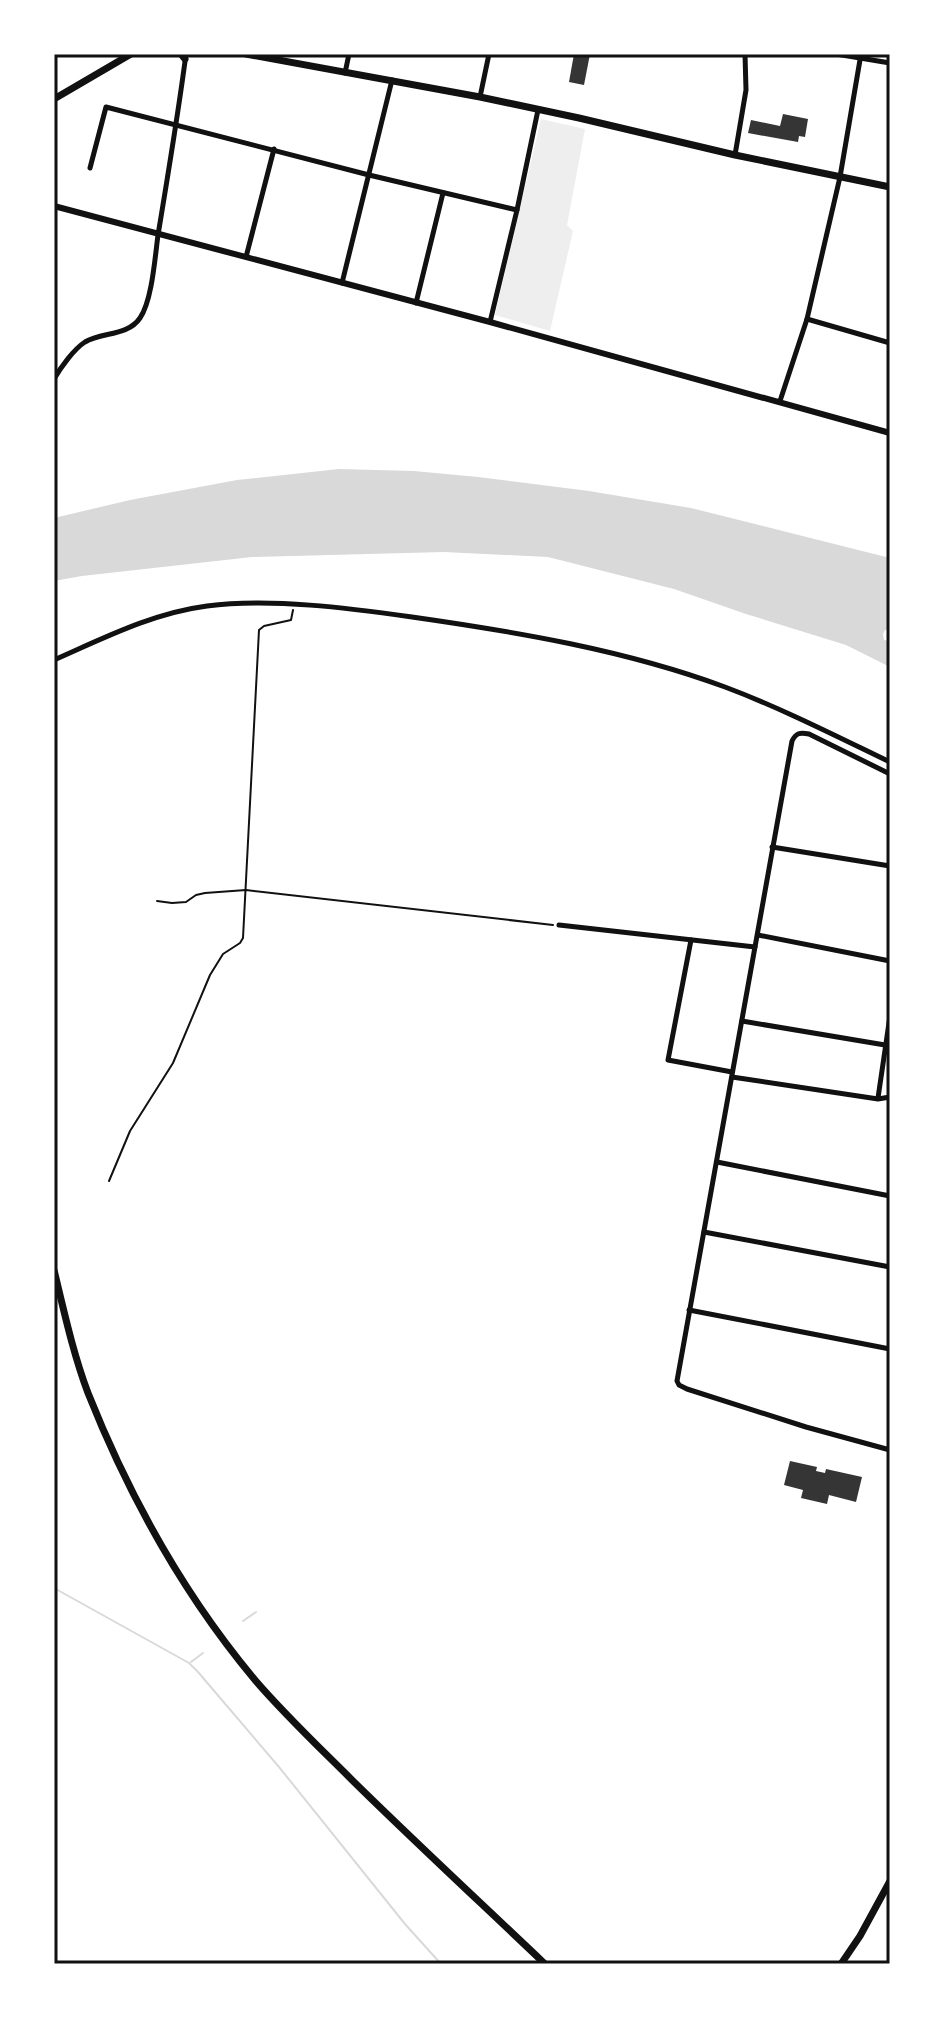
<svg xmlns="http://www.w3.org/2000/svg" width="944" height="2018" font-family="'Noto Sans',sans-serif">
	<style>
		.green { fill: #eee }
		.water { fill: #d9d9d9 }
		.lines { fill: none; stroke-linecap: round; stroke-linejoin: round }
		.stream { stroke: #d9d9d9; stroke-width: 2 }
		.building { fill: #353535 }
		.path { stroke: #111; stroke-width: 2 }
		.minor { stroke: #111; stroke-width: 5 }
		.tertiary { stroke: #111; stroke-width: 6 }
		.secondary { stroke: #111; stroke-width: 7 }
		.neatline { fill: none; stroke: #111; stroke-width: 3 }
	</style>
	<rect width="100%" height="100%" fill="#fff"/>
	<!-- green -->
	<path class="green" d="M541,119L585,129L567,225L573,231L550,331L495,315Z"/>
	<!-- water -->
	<path class="water" d="M339,469L414,471L478,477L589,491L691,508L890,558V629L885,630L883,634L884,640L890,641V667L846,645L746,614L674,589L548,557L444,552L252,557L82,576L54,581V518L130,500L237,480Z"/>
	<g class="lines">
		<!-- stream -->
		<g class="stream">
			<path d="M54,1588L189,1663L198,1672L279,1767L405,1924L441,1964"/>
			<path d="M243,1621L256,1612"/>
			<path d="M191,1662L203,1653"/>
		</g>
	</g>
	<!-- building -->
	<g class="building">
		<path d="M574,54H590L584,85L569,82Z"/>
		<path d="M783,114L808,119L805,137L799,136L798,142L748,133L751,120L780,126Z"/>
		<path d="M790,1461L817,1467L816,1471L825,1473L826,1469L862,1477L856,1502L829,1495L827,1504L801,1498L803,1490L784,1485Z"/>
	</g>
	<g class="lines">
		<!-- path -->
		<g class="path">
			<path d="M157,901L172,903L186,902L196,895L205,893L246,890L553,925"/>
			<path d="M109,1181L130,1131L173,1063L210,975L223,954L240,943L243,938L259,630L264,626L291,620L293,610"/>
		</g>
		<!-- minor -->
		<g class="minor">
			<path d="M836,54L890,63"/>
			<path d="M345,73L349,54"/>
			<path d="M480,97L489,54"/>
			<path d="M735,155L746,90L745,54"/>
			<path d="M90,168L106,107L369,175L517,210"/>
			<path d="M246,257L274,149"/>
			<path d="M342,283L392,80"/>
			<path d="M416,303L443,193"/>
			<path d="M807,319L890,343"/>
			<path d="M490,322L517,210L538,110"/>
			<path d="M54,379C61,367 74,349 85,342C102,332 128,336 140,318C152,301 155,257 158,235C168,175 178,115 186,54"/>
			<path d="M780,401L807,319L840,177L861,54"/>
			<path d="M54,660C104,638 153,613 207,606C271,598 349,608 412,617C517,632 625,650 725,687C781,708 836,736 890,762"/>
			<path d="M890,774L809,734C800,732 796,733 792,741L677,1381L679,1385L687,1389L806,1427L890,1450"/>
			<path d="M772,847L890,866"/>
			<path d="M559,925L755,947"/>
			<path d="M758,935L890,961"/>
			<path d="M691,940L668,1060L732,1072"/>
			<path d="M742,1021L885,1045"/>
			<path d="M732,1077L878,1099L890,1097"/>
			<path d="M878,1098L890,1016"/>
			<path d="M717,1162L890,1196"/>
			<path d="M704,1232L890,1267"/>
			<path d="M689,1310L890,1349"/>
			<path d="M889,1450L890,1439"/>
		</g>
		<!-- tertiary -->
		<path class="tertiary" d="M54,206L490,322L890,433"/>
		<!-- secondary -->
		<g class="secondary">
			<path d="M181,54L185,59"/>
			<path d="M246,54L480,97L579,118L735,155L890,187"/>
			<path d="M54,99L131,54"/>
			<path d="M54,1270C64,1311 73,1353 88,1393C129,1496 184,1595 255,1680C285,1715 319,1747 352,1780C415,1842 481,1903 545,1964"/>
			<path d="M841,1964L860,1936L890,1881"/>
		</g>
	</g>
	<!-- border -->
	<rect width="944" height="2018" fill="none" stroke="#ffffff" stroke-width="112"/>
	<rect x="56" y="56" width="832" height="1906" class="neatline"/>
</svg>
